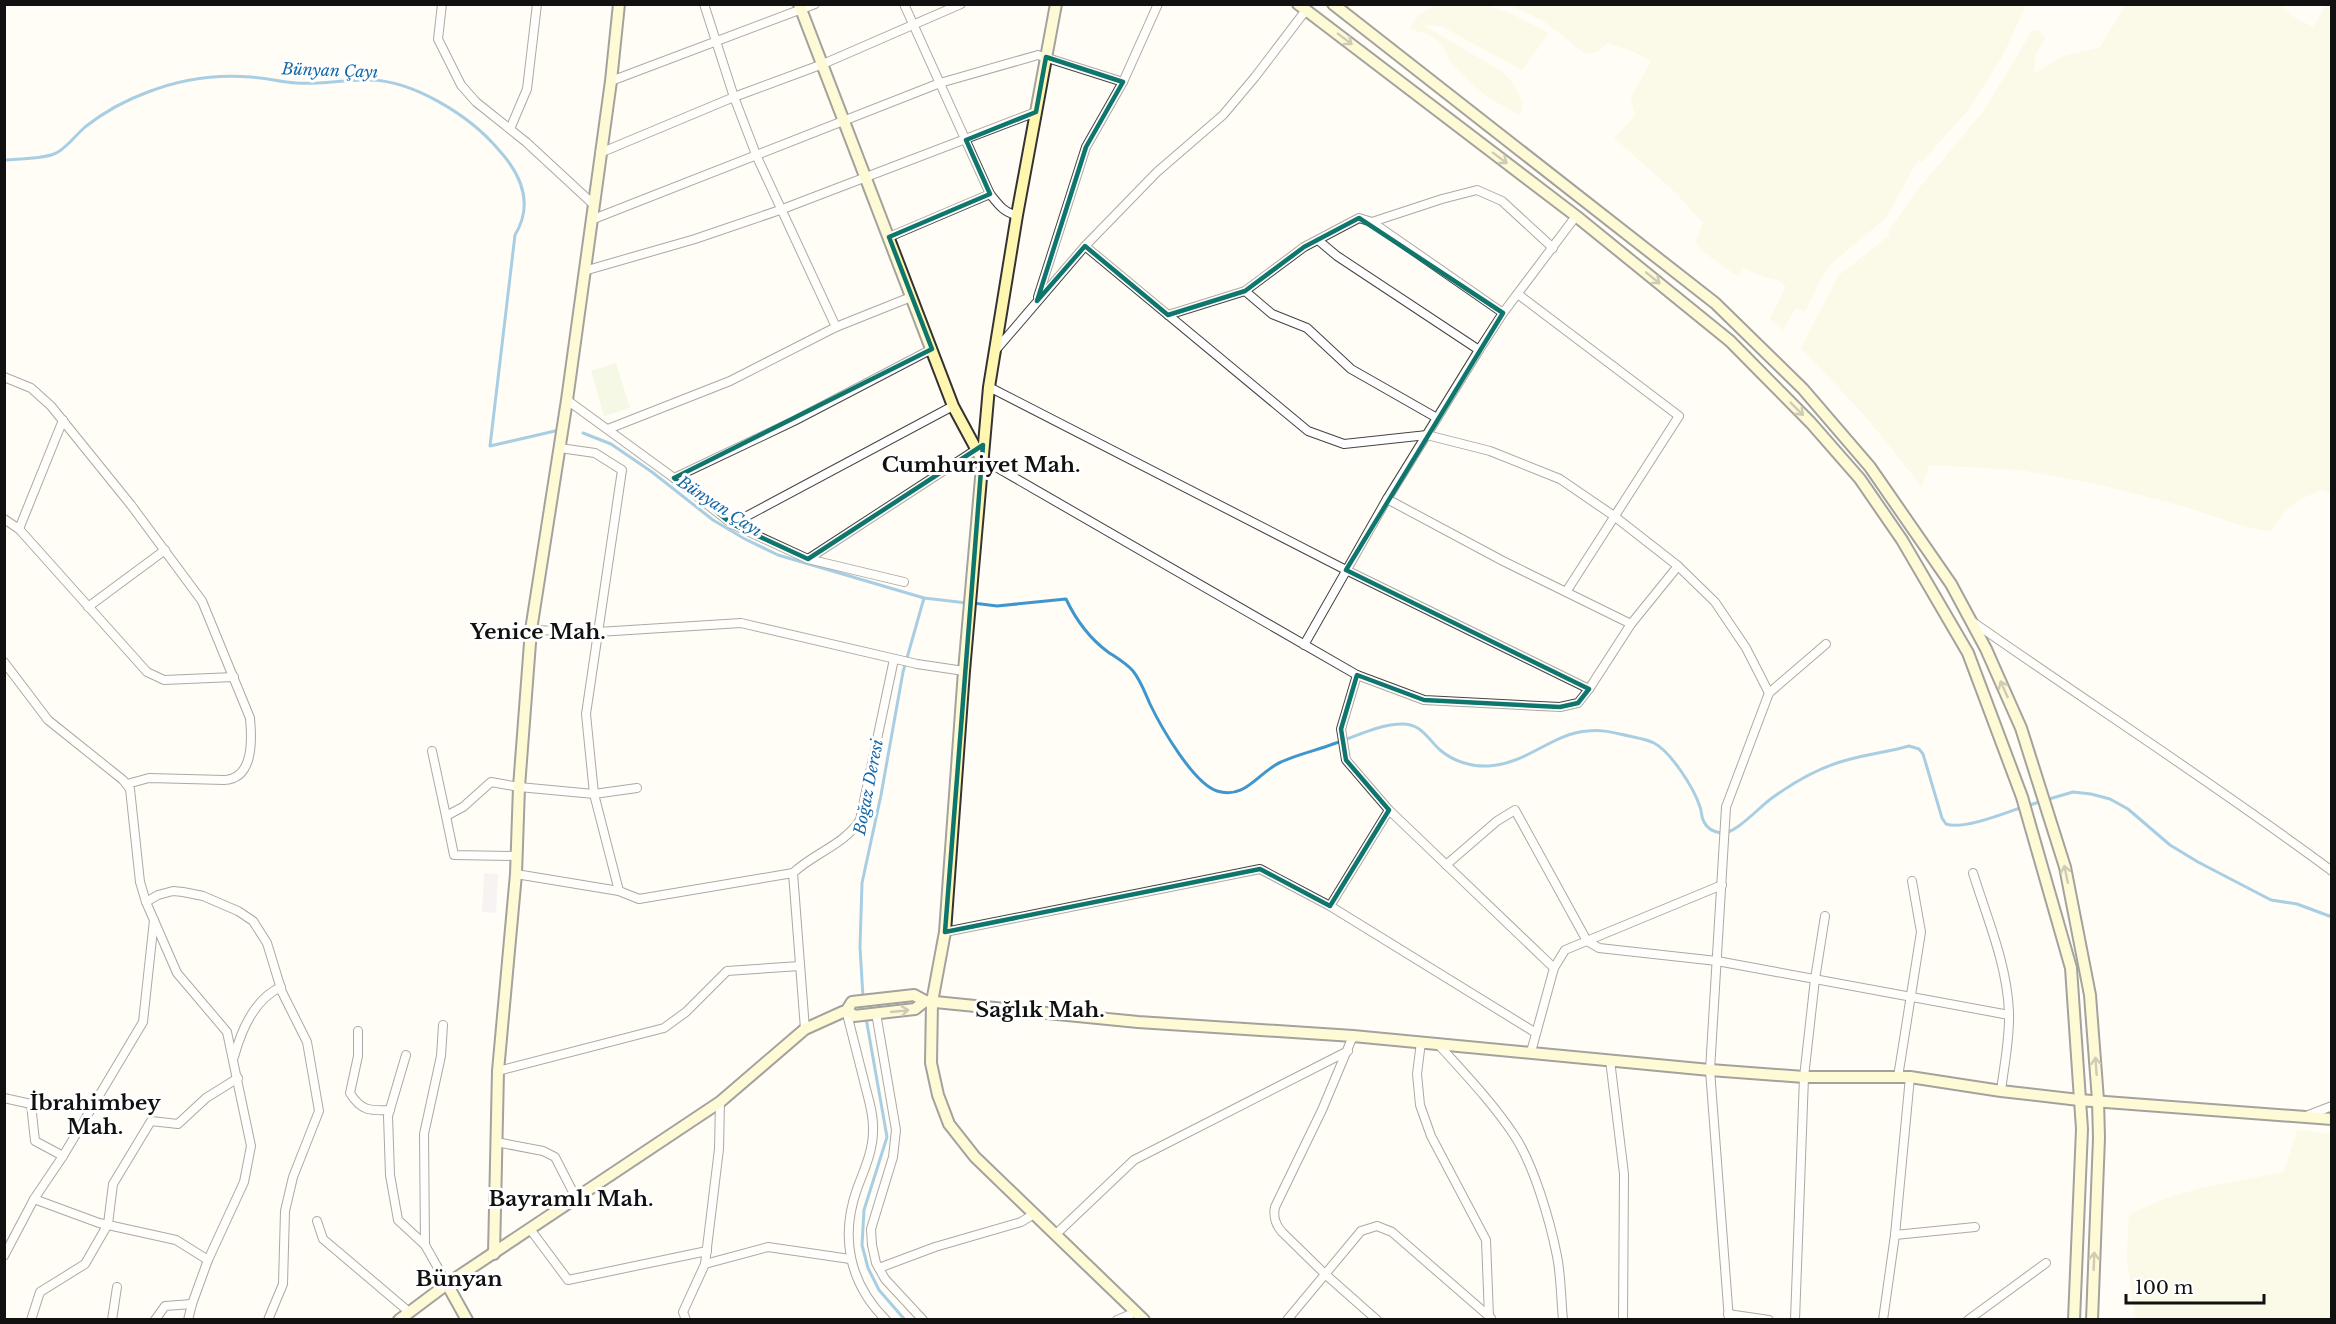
<svg xmlns="http://www.w3.org/2000/svg" width="2336" height="1324" font-family="'Libre Baskerville',serif">
	<style>
		.industrial { fill: #eee6ef }
		.farmland { fill: #f6f3d4 }
		.pitch { fill: #e6f2cf }
		.lines { fill: none; stroke-linecap: round; stroke-linejoin: round }
		.stream { stroke: #3f96cf; stroke-width: 3 }
		.street-casing { stroke: #444; stroke-width: 10 }
		.secondary-casing { stroke: #333; stroke-width: 14 }
		.street { stroke: #fff; stroke-width: 8 }
		.secondary { stroke: #fff6b0; stroke-width: 10 }
		.oneway { stroke: #948f68 }
		.marked { fill: none; stroke: #0f766e; stroke-width: 4.5; stroke-linejoin: round }
		.labels { text-anchor: middle; stroke-width: 6; stroke-linejoin: round; paint-order: stroke }
		.water-label { font-size: 16px; font-style: italic; fill: #1768a6; stroke: #fff }
		.district-label { font-size: 21px; font-weight: bold; fill: #111; stroke: #fff }
	</style>
	<rect width="100%" height="100%" fill="#fffdf5"/>
	<!-- industrial -->
	<path class="industrial" d="M484,873L498,874L496,913L482,912Z"/>
	<!-- farmland -->
	<g class="farmland">
		<path d="M2126,4L2280,5L2292,16L2313,27L2324,9L2328,5H2331V493L2321,490L2301,499L2285,511L2270,532L2237,524L2186,507L2101,485L2021,470L1929,465L1922,487L1866,417L1801,348L1838,276L1890,235L1888,232L1915,193L1981,114L2009,70L2032,30L2039,31L2045,39L2036,53L2033,74L2063,56L2100,47Z"/>
		<path d="M1486,5L1512,14L1549,33L1522,70L1441,26L1423,25L1503,72L1514,85L1523,104L1522,110L1519,115L1489,98L1474,86L1449,61L1444,48L1437,40L1425,33L1411,30L1412,24L1419,15L1435,5Z"/>
		<path d="M1510,5L2026,4V5L2003,55L1969,109L1922,162L1918,160L1886,218L1831,264L1822,277L1805,312L1796,308L1783,330L1770,319L1786,287L1778,280L1765,277L1742,268L1739,277L1710,257L1700,249L1696,241L1703,223L1675,192L1614,138L1635,116L1631,98L1651,61L1634,52L1607,43L1597,52L1584,53L1544,21Z"/>
		<path d="M2297,1130L2331,1134V1319H2135L2127,1258L2129,1214L2164,1199L2201,1188L2284,1172Z"/>
	</g>
	<!-- pitch -->
	<path class="pitch" d="M616,363L630,408L604,416L591,371Z"/>
	<g class="lines">
		<!-- stream -->
		<g class="stream">
			<path d="M4,160C18,159 48,159 58,152C68,146 76,135 85,127C104,112 126,100 148,92C181,79 216,74 251,77C266,78 281,82 296,83C321,85 344,79 369,80C413,80 470,116 498,149C521,174 534,204 515,235L490,446L555,431"/>
			<path d="M583,433L611,444L652,472L713,520L745,539L778,555L924,598L967,603"/>
			<path d="M973,603L997,606L1066,599C1076,620 1089,638 1108,652C1117,658 1126,663 1133,671C1141,681 1145,693 1150,704C1161,727 1193,783 1217,791C1246,800 1258,772 1281,762C1298,754 1318,750 1336,743C1357,736 1380,724 1402,724C1422,724 1427,738 1440,750C1453,761 1471,767 1489,766C1529,763 1551,734 1587,731C1602,729 1615,733 1629,736C1638,738 1646,739 1654,743C1671,752 1694,788 1700,807C1702,812 1701,817 1704,822C1707,828 1714,832 1721,833C1735,835 1759,807 1772,798C1794,782 1820,767 1847,760C1867,754 1889,752 1909,746L1919,749L1923,754L1942,818L1946,824C1962,830 2003,814 2020,808"/>
			<path d="M2049,799L2073,792L2091,794L2110,799L2128,809L2170,845L2198,862L2271,900L2297,904L2332,917"/>
			<path d="M2030,805L2039,802"/>
			<path d="M863,997L860,947L862,883L881,795L903,672L924,598"/>
			<path d="M866,1018L887,1137L864,1210L862,1245L868,1268L879,1290L905,1320"/>
		</g>
		<!-- street casing -->
		<g class="street-casing">
			<g id="street">
				<path d="M442,4L438,39L461,85L476,102L526,142L593,204"/>
				<path d="M704,4L734,97L757,157L836,327"/>
				<path d="M904,4L990,194"/>
				<path d="M611,81L815,4"/>
				<path d="M510,129L527,89L537,4"/>
				<path d="M600,153L734,97L823,64L961,4"/>
				<path d="M591,220L940,83L1038,55L1123,82"/>
				<path d="M1372,222L1442,199L1477,190L1502,201L1553,248"/>
				<path d="M889,237L990,194C998,204 1004,213 1017,215"/>
				<path d="M1318,240L1337,256L1479,350"/>
				<path d="M1085,246L1308,431L1344,444L1427,435L1490,451L1560,479L1614,516L1678,566L1715,602L1746,648L1769,693"/>
				<path d="M584,271L695,239L780,210L1036,112"/>
				<path d="M1245,291L1272,314L1307,328L1351,369L1437,418"/>
				<path d="M1519,295L1679,416L1566,592"/>
				<path d="M1038,297L1086,147L1123,82L1158,4"/>
				<path d="M1168,315L1245,291L1304,247L1359,218L1372,222L1503,313"/>
				<path d="M995,351L1085,246L1157,172L1223,115L1255,77L1306,10"/>
				<path d="M4,377L31,388L51,406L131,505L202,601L250,718C252,739 254,779 224,780L149,778L127,784"/>
				<path d="M989,387L1346,570L1589,689"/>
				<path d="M567,400L674,478L732,524L808,559L904,582"/>
				<path d="M608,429L730,381L836,327L911,297"/>
				<path d="M560,448L595,453L622,470L586,714L594,794L619,891L639,899L793,873L805,1029"/>
				<path d="M982,459L1357,675L1424,700L1560,707L1578,703L1589,689L1631,624L1678,566"/>
				<path d="M674,478L794,421L932,349"/>
				<path d="M1387,499L1503,561L1631,624"/>
				<path d="M4,519L19,529L147,672L164,680L234,677"/>
				<path d="M732,524L953,406"/>
				<path d="M19,529L63,420"/>
				<path d="M808,559L977,449"/>
				<path d="M88,607L165,550"/>
				<path d="M1973,622C2093,706 2215,784 2332,871"/>
				<path d="M531,630L598,632L741,623L917,664L964,671"/>
				<path d="M1304,645L1387,499L1479,350L1503,313L1576,216"/>
				<path d="M4,662L48,720L123,780L130,789L140,882L146,902L177,973L227,1032L251,1146L244,1182L208,1260L192,1304L188,1320"/>
				<path d="M1357,675L1341,729L1346,760L1389,810L1554,968"/>
				<path d="M432,751L446,816L463,807L491,782L519,787L594,794L637,788"/>
				<path d="M446,816L454,855L517,856"/>
				<path d="M1446,865L1497,821L1515,810L1587,941L1599,948L1717,961L2009,1015"/>
				<path d="M793,873C814,853 844,845 860,820L894,659"/>
				<path d="M1973,873C1987,918 2007,964 2009,1012C2010,1038 2004,1066 2001,1091"/>
				<path d="M516,874L619,891"/>
				<path d="M146,902L158,895L173,891L183,892L203,896L238,911L253,921L267,943L282,992L307,1042L319,1111L293,1177L285,1211L283,1284L268,1320"/>
				<path d="M1330,906L1389,810"/>
				<path d="M945,932L1260,869L1330,906L1536,1033"/>
				<path d="M846,1010C852,1034 858,1058 864,1081C868,1098 874,1114 873,1131C873,1151 864,1170 857,1189C840,1237 849,1283 886,1320"/>
				<path d="M876,1013L896,1130L893,1157L871,1229L872,1245L876,1263L885,1279L923,1320"/>
				<path d="M443,1025L441,1056L424,1134L425,1245L447,1284"/>
				<path d="M358,1031V1056L350,1093C361,1111 370,1111 390,1110"/>
				<path d="M1353,1036L1322,1110L1275,1207C1273,1217 1275,1224 1282,1232L1325,1274L1377,1320"/>
				<path d="M1421,1042L1417,1074L1420,1105L1431,1136L1486,1240L1489,1317"/>
				<path d="M1438,1044C1464,1073 1492,1102 1514,1135C1534,1165 1550,1221 1557,1256C1561,1276 1561,1299 1563,1320"/>
				<path d="M1531,1052L1554,968L1565,950L1722,885"/>
				<path d="M406,1055L388,1116L390,1175L398,1220L425,1245"/>
				<path d="M234,1057C241,1031 254,999 281,987"/>
				<path d="M1610,1060L1624,1174L1623,1320"/>
				<path d="M498,1071L664,1028L686,1012L727,971L800,966"/>
				<path d="M1898,1077L1921,932L1912,881"/>
				<path d="M4,1098L31,1104L35,1141L63,1156"/>
				<path d="M2306,1116L2332,1106"/>
				<path d="M496,1142L543,1151L555,1157L576,1198"/>
				<path d="M34,1199L99,1223L176,1240L208,1260"/>
				<path d="M317,1221L323,1239L408,1311"/>
				<path d="M530,1229L568,1280L707,1251"/>
				<path d="M1055,1235L1134,1160L1348,1051"/>
				<path d="M1895,1235L1975,1227"/>
				<path d="M4,1256L34,1199L63,1156L143,1022L154,920"/>
				<path d="M705,1264L768,1247L850,1259"/>
				<path d="M879,1268L935,1247L1021,1222L1034,1214"/>
				<path d="M1728,1314L1769,1320"/>
				<path d="M31,1320L40,1292L85,1264L108,1224L113,1184L151,1121L178,1124L206,1098L238,1078"/>
				<path d="M112,1320L117,1287"/>
				<path d="M155,1320L165,1306L192,1304"/>
				<path d="M686,1320L683,1312L705,1264L719,1149L720,1102"/>
				<path d="M1117,1320L1136,1312"/>
				<path d="M1287,1320L1361,1231L1377,1226L1392,1232L1491,1318"/>
				<path d="M1729,1320L1710,1070L1726,807L1769,693L1826,644"/>
				<path d="M1795,1320L1804,1077L1815,979L1825,916"/>
				<path d="M1883,1320L1895,1235L1910,1077"/>
				<path d="M1968,1320L2046,1263"/>
			</g>
		</g>
		<!-- secondary casing -->
		<g class="secondary-casing">
			<g id="secondary">
				<path d="M799,4L953,406L981,458"/>
				<path d="M1056,4L1017,215L989,387L964,671L945,932L932,1002L931,1063L938,1095L949,1124L975,1157L1144,1320"/>
				<path d="M1298,4L1576,216L1730,341L1811,423L1860,479L1902,540L1968,653L2022,797L2071,968L2082,1129L2074,1320"/>
				<path d="M1333,4L1715,303L1803,389L1870,467L1951,584L1986,649L2021,728L2065,867L2090,995L2098,1100L2099,1138L2092,1320"/>
				<path d="M847,1010L854,1016L915,1009L925,1001"/>
				<path d="M494,1254L498,1071L516,874L519,787L531,630L567,400L611,81L619,4"/>
				<path d="M447,1284L467,1320"/>
				<path d="M399,1320L447,1284L720,1102L805,1029L847,1010L852,1002L914,995L925,1001L1138,1022L1353,1036L1710,1070L1804,1077H1910L2001,1091L2079,1100L2332,1119"/>
			</g>
		</g>
		<!-- street -->
		<use href="#street" class="street"/>
		<!-- secondary -->
		<use href="#secondary" class="secondary"/>
	</g>
	<!-- one-way arrows -->
	<defs><path id="oneway-shaft" d="M-6 0H5M1.5-3L5.5 0L1.5 3" fill="none" stroke-width="1.6" stroke-linecap="round" stroke-linejoin="round" transform="scale(1.5)"/></defs>
	<g class="oneway">
		<use href="#oneway-shaft" transform="translate(1345 39) rotate(37)"/>
		<use href="#oneway-shaft" transform="translate(1500 158) rotate(37)"/>
		<use href="#oneway-shaft" transform="translate(1653 278) rotate(39)"/>
		<use href="#oneway-shaft" transform="translate(1797 409) rotate(45)"/>
		<use href="#oneway-shaft" transform="translate(2004 689) rotate(-114)"/>
		<use href="#oneway-shaft" transform="translate(2066 874) rotate(-102)"/>
		<use href="#oneway-shaft" transform="translate(900 1011) rotate(-6)"/>
		<use href="#oneway-shaft" transform="translate(2096 1066) rotate(-94)"/>
		<use href="#oneway-shaft" transform="translate(2094 1261) rotate(-88)"/>
	</g>
	<!-- marked area -->
	<path d="M0 0H2336V1324H0ZM1046,57L1123,82L1086,147L1037,301L1085,246L1168,315L1245,291L1304,247L1359,218L1503,313L1346,570L1589,689L1578,703L1560,707L1424,700L1357,675L1341,729L1346,760L1389,810L1330,906L1260,869L945,932L983,445L808,559L732,524L674,478L932,349L889,237L990,194L966,140L1036,112Z" fill="#fffdf5" fill-opacity=".55" fill-rule="evenodd"/>
	<path class="marked" d="M1046,57L1123,82L1086,147L1037,301L1085,246L1168,315L1245,291L1304,247L1359,218L1503,313L1346,570L1589,689L1578,703L1560,707L1424,700L1357,675L1341,729L1346,760L1389,810L1330,906L1260,869L945,932L983,445L808,559L732,524L674,478L932,349L889,237L990,194L966,140L1036,112Z"/>
	<g class="labels">
		<!-- water labels -->
		<g class="water-label">
			<text transform="translate(330 70) rotate(2)" y="6">Bünyan Çayı</text>
			<text transform="translate(720 506) rotate(33)" y="6">Bünyan Çayı</text>
			<text transform="translate(868 787) rotate(-79)" y="6">Boğaz Deresi</text>
		</g>
		<!-- district labels -->
		<g class="district-label">
			<text x="981" y="472">Cumhuriyet Mah.</text>
			<text x="538" y="639">Yenice Mah.</text>
			<text x="1040" y="1017">Sağlık Mah.</text>
			<text x="95" y="1110">İbrahimbey<tspan x="95" dy="24">Mah.</tspan></text>
			<text x="571" y="1206">Bayramlı Mah.</text>
			<text x="459" y="1286">Bünyan</text>
		</g>
	</g>
	<!-- border -->
	<rect width="2336" height="1324" fill="none" stroke="#111111" stroke-width="12"/>
	<!-- scale -->
	<path d="M2126 1294v9h138v-9" fill="none" stroke="#111111" stroke-width="3"/>
	<text x="2135" y="1294" font-size="18" fill="#111111" stroke="#ffffff" stroke-width="4.5" paint-order="stroke">100 m</text>
</svg>
